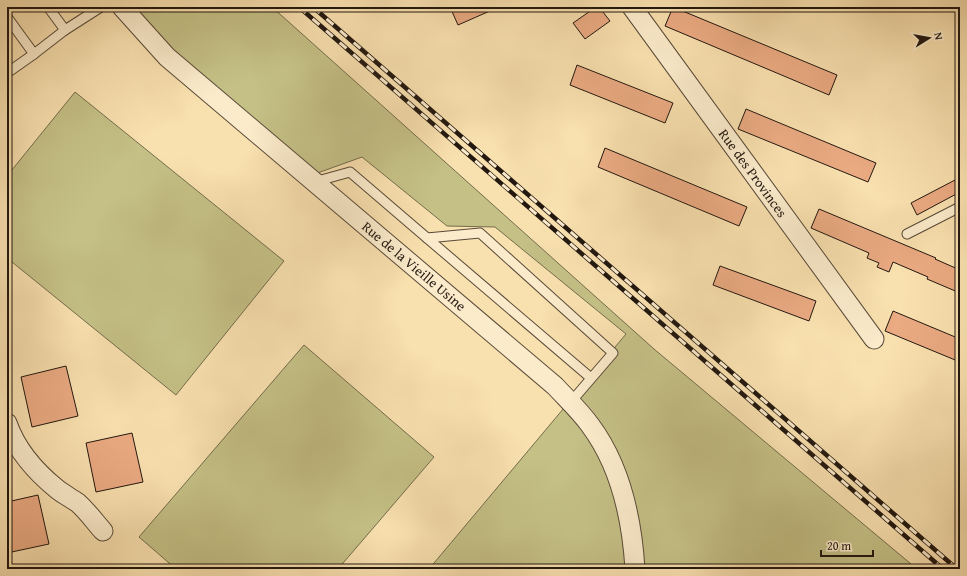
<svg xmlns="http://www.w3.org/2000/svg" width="967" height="576" font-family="'Gentium Book Plus',serif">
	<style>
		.green { fill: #c4c086; stroke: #736c4b }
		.building { fill: #eaaa82; stroke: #221810 }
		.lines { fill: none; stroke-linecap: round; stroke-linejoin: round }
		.service-casing { stroke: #584a38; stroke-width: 11 }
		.minor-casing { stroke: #584a38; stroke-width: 21 }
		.service { stroke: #fbebcb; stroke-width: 9 }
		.minor { stroke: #fbebcb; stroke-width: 19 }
		.rail-casing { stroke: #221810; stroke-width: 4.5 }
		.rail { stroke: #fbebcb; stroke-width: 3; stroke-dasharray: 9; stroke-linecap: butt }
		.labels { text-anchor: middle; stroke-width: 3; stroke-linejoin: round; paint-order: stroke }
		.street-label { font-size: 14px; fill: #221810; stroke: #fbebcb }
	</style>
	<rect width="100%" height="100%" fill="#f9e0af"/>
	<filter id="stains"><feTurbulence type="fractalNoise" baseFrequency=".005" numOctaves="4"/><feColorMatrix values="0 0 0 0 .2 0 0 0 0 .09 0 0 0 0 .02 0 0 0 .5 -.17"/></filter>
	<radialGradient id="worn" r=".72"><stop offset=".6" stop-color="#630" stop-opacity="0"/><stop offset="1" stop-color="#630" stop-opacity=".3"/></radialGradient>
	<!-- green -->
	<g class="green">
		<path d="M126,7H272L654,349L917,569H429L626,334L495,227L447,226L362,157L312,175L172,58Z"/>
		<path d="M75,92L284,261L176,395L7,258V176Z"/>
		<path d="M304,345L434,457L338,569H176L139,537Z"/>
	</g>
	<!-- building -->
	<g class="building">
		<path d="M450,7H499L458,25Z"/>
		<path d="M596,7H599L610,21L585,39L573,23Z"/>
		<path d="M673,7L837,75L829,95L665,26Z"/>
		<path d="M577,65L673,103L665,123L570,85Z"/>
		<path d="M746,109L876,163L868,182L738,129Z"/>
		<path d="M605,148L747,207L739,226L598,167Z"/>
		<path d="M955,180L960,189V192L917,215L911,203Z"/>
		<path d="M819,209L936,258L935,259L960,270V293L927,279L928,277L893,262L889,272L877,267L879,263L867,258L869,253L811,228Z"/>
		<path d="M720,266L816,301L809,321L713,285Z"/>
		<path d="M893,311L960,339V362L885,331Z"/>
		<path d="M66,366L78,416L32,427L21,377Z"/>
		<path d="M132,433L143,482L96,492L86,443Z"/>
		<path d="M38,495L49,544L7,553V502Z"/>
	</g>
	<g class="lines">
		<!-- service casing -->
		<g class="service-casing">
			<g id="service">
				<path d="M7,17L34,54L65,30L48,7"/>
				<path d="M65,30L101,7"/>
				<path d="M7,73L34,54"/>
				<path d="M314,182L350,172L427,238L480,233L613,353L570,403"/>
				<path d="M907,234L960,207"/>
				<path d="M427,238L591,378"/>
			</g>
		</g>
		<!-- minor casing -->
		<g class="minor-casing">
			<g id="minor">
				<path d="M122,7L167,57L555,386C567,399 580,411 590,425C620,465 632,520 635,569"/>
				<path d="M632,7L874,339"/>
				<path d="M7,423C16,449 36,472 57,489C63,494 71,498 78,503C87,511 95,522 103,531"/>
			</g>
		</g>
		<!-- service -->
		<use href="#service" class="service"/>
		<!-- minor -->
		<use href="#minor" class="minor"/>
		<!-- rail casing -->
		<g class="rail-casing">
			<g id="rail">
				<path d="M299,7L943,569"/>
				<path d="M313,7L957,569"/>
			</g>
		</g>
		<!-- rail -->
		<use href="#rail" class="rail"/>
	</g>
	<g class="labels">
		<!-- street labels -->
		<g class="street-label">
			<text transform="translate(753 173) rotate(54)" y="5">Rue des Provinces</text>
			<text transform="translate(414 266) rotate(40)" y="5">Rue de la Vieille Usine</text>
		</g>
	</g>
	<!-- margin -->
	<rect width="967" height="576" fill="none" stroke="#f9e0af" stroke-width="24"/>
	<rect x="8" y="8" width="951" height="560" fill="none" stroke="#221810" stroke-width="2"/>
	<rect x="12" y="12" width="943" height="552" fill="none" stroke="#221810"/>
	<!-- north arrow -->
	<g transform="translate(929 38) rotate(79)" stroke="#fbebcb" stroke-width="3" paint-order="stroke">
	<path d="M0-3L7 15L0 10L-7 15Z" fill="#221810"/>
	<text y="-6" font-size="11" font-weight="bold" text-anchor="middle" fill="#221810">N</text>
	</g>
	<!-- scale -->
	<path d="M821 550v6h52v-6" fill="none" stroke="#221810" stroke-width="2"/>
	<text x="827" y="550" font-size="12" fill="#221810" stroke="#fbebcb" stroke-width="3" paint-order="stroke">20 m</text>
	<rect width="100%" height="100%" filter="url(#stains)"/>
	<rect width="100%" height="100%" fill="url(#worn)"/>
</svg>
